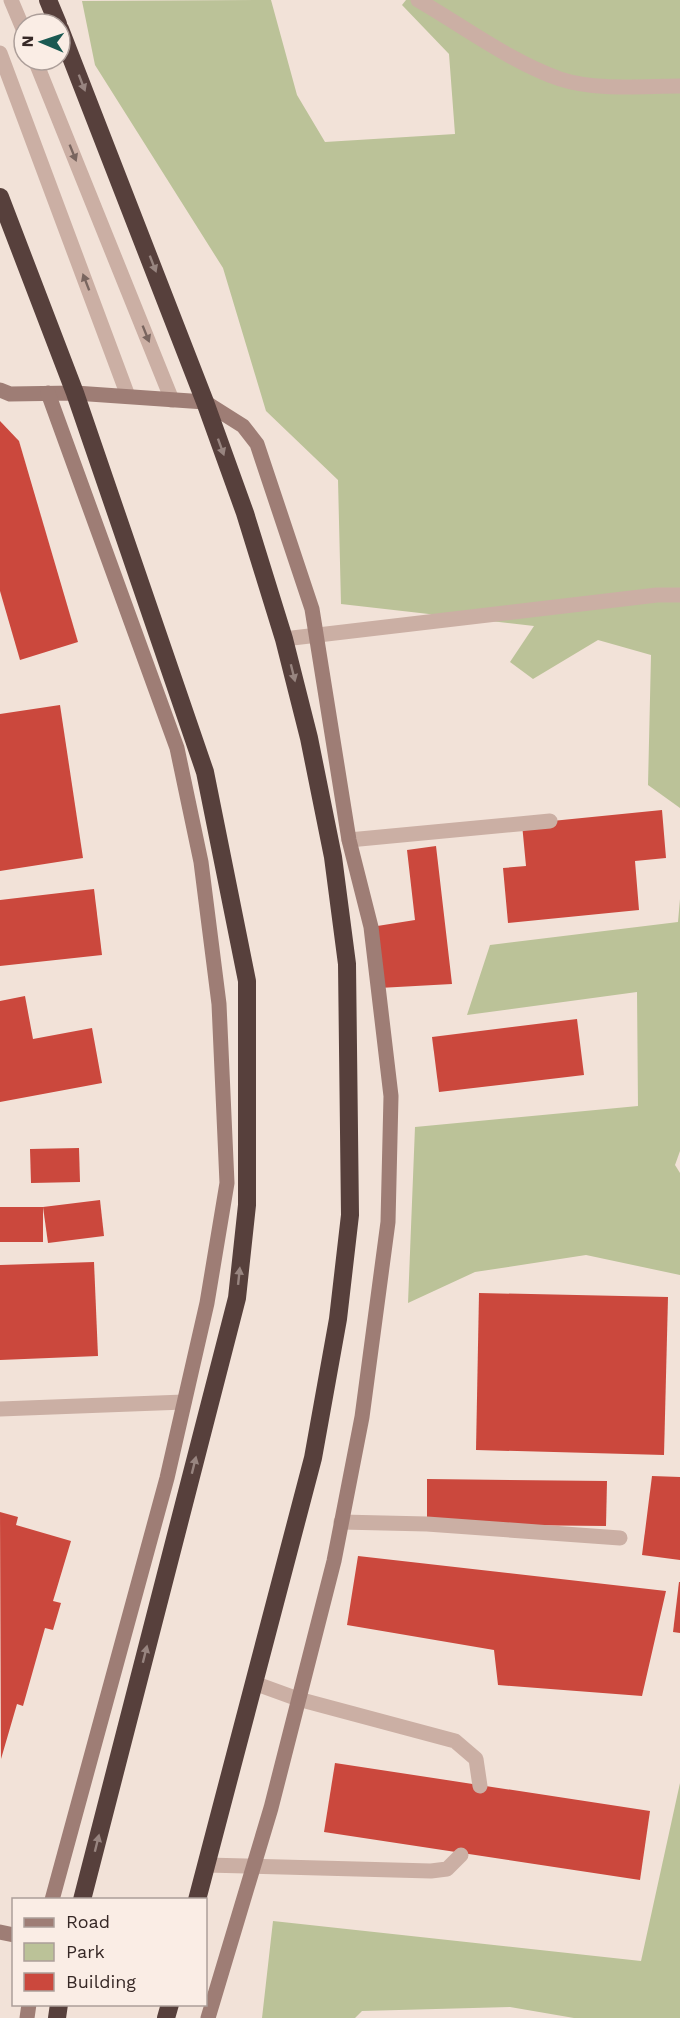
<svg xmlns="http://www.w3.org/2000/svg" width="680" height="2018" font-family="'Work Sans',sans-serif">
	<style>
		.green { fill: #bbc298 }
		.building { fill: #cb483d }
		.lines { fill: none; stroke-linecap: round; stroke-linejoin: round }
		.lane { stroke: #cbafa4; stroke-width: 15 }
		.street { stroke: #cbafa4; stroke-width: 15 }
		.secondary { stroke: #9e7d75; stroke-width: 15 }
		.highway { stroke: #57403c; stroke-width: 18 }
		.oneway { fill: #988580 }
		.oneway2 { fill: #79655f }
	</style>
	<rect width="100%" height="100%" fill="#f2e2d8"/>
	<!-- green -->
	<g class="green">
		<path d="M271,0L297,95L325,142L455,134L449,54L402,5L406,0H680V808L648,785L651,655L598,640L533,679L510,662L534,626L341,604L338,480L266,411L223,268L95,65L82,1Z"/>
		<path d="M680,899V1151L675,1165L680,1173V1275L586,1255L475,1272L408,1303L415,1127L638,1106L637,992L467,1015L490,945L678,922Z"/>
		<path d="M680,1783V2018H574L510,2007L362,2011L355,2018H262L273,1921L641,1961Z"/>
	</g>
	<!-- building -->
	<g class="building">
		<path d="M0,421L19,441L78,642L20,660L0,591Z"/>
		<path d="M60,705L83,858L0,871V714Z"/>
		<path d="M662,810L666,858L635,861L639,910L508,923L503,868L526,866L522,824Z"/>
		<path d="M436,846L452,984L379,988L371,927L415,920L407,850Z"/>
		<path d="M94,889L102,955L0,966V900Z"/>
		<path d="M25,996L33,1039L92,1028L102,1083L0,1102V1001Z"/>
		<path d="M577,1019L584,1075L439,1092L432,1037Z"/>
		<path d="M79,1148L80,1182L31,1183L30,1149Z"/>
		<path d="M100,1200L104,1236L48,1243L43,1207Z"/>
		<rect x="0" y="1207" width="43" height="35"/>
		<path d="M94,1262L98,1356L0,1360V1265Z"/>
		<path d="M479,1293L668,1297L664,1455L476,1450Z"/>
		<path d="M652,1476L680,1477V1560L642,1555Z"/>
		<path d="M427,1479L607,1481L606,1526L427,1524Z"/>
		<path d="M0,1512L18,1517L16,1525L71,1541L53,1601L61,1603L53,1630L45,1628L23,1706L17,1704L1,1759Z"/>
		<path d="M358,1556L666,1591L642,1696L498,1685L494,1650L347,1625Z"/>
		<path d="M679,1582H680V1633L673,1632Z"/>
		<path d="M335,1763L650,1811L640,1880L324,1832Z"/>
	</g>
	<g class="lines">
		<!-- lane -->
		<g class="lane">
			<path d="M11,0L24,31"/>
			<path d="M418,0C463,26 511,62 560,79C597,91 642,86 680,86"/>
			<path d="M0,53L128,396"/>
			<path d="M35,60L172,400"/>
			<path d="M349,840L550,821"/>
			<path d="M0,1409L184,1402"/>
			<path d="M341,1522L427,1524L620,1538"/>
			<path d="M254,1683L298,1699L455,1741L476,1759L480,1786"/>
			<path d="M206,1865L431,1871L447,1869L461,1855"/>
		</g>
		<!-- street -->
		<path class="street" d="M284,639L657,595H680"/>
		<!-- secondary -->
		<g class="secondary">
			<path d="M0,390L10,394L75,393L205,402L243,426L257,444L312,609L349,840L371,927L391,1096L388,1222L362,1417L334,1561L271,1808L208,2018"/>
			<path d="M48,393L177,748L201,862L219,1004L227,1183L207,1303L167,1478L52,1900"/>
			<path d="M0,1932L14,1935"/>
			<path d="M27,2018L29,2004"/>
		</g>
		<!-- highway -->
		<g class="highway">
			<path d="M48,0L58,24"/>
			<path d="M60,29L205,402L245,513L284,639L309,738L333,857L347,964L350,1215L338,1319L313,1458L197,1900"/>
			<path d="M0,197L75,393L205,772L247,981V1205L237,1298L82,1900"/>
			<path d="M57,2018L59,2004"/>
			<path d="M166,2018L170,2004"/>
		</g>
	</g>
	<!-- one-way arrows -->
	<defs><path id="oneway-solid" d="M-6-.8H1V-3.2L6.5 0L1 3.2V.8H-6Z" transform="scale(1.5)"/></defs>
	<g class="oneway">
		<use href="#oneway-solid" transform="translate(82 83) rotate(69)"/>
		<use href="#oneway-solid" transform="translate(153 264) rotate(69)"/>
		<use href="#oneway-solid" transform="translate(221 447) rotate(70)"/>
		<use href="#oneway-solid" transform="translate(293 673) rotate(76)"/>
		<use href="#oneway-solid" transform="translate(239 1276) rotate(-84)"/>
		<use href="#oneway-solid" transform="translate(194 1465) rotate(-76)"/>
		<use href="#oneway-solid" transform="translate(145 1654) rotate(-76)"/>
		<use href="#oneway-solid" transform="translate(97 1843) rotate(-76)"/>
	</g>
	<g class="oneway2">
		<use href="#oneway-solid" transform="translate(73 153) rotate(68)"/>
		<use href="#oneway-solid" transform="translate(86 282) rotate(-111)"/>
		<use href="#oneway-solid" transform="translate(146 334) rotate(68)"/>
	</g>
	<!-- legend -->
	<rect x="12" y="1898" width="195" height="108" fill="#faede5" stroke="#ac9e99" stroke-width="1.5"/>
	<rect x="24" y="1918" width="30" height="9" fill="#9e7d75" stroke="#ac9e99" stroke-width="1.5"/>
	<text x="66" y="1928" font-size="18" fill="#362826">Road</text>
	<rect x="24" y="1943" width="30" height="18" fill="#bbc298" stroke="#ac9e99" stroke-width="1.5"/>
	<text x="66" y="1958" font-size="18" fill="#362826">Park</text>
	<rect x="24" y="1973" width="30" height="18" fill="#cb483d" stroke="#ac9e99" stroke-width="1.5"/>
	<text x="66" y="1988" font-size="18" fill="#362826">Building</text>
	<!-- north arrow -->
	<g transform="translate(42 42) rotate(272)"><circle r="28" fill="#faede5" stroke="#ac9e99" stroke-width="1.5"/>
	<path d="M0-4.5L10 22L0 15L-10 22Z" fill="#1a5952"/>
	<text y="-9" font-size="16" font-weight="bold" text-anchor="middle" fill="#362826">N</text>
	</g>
</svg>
